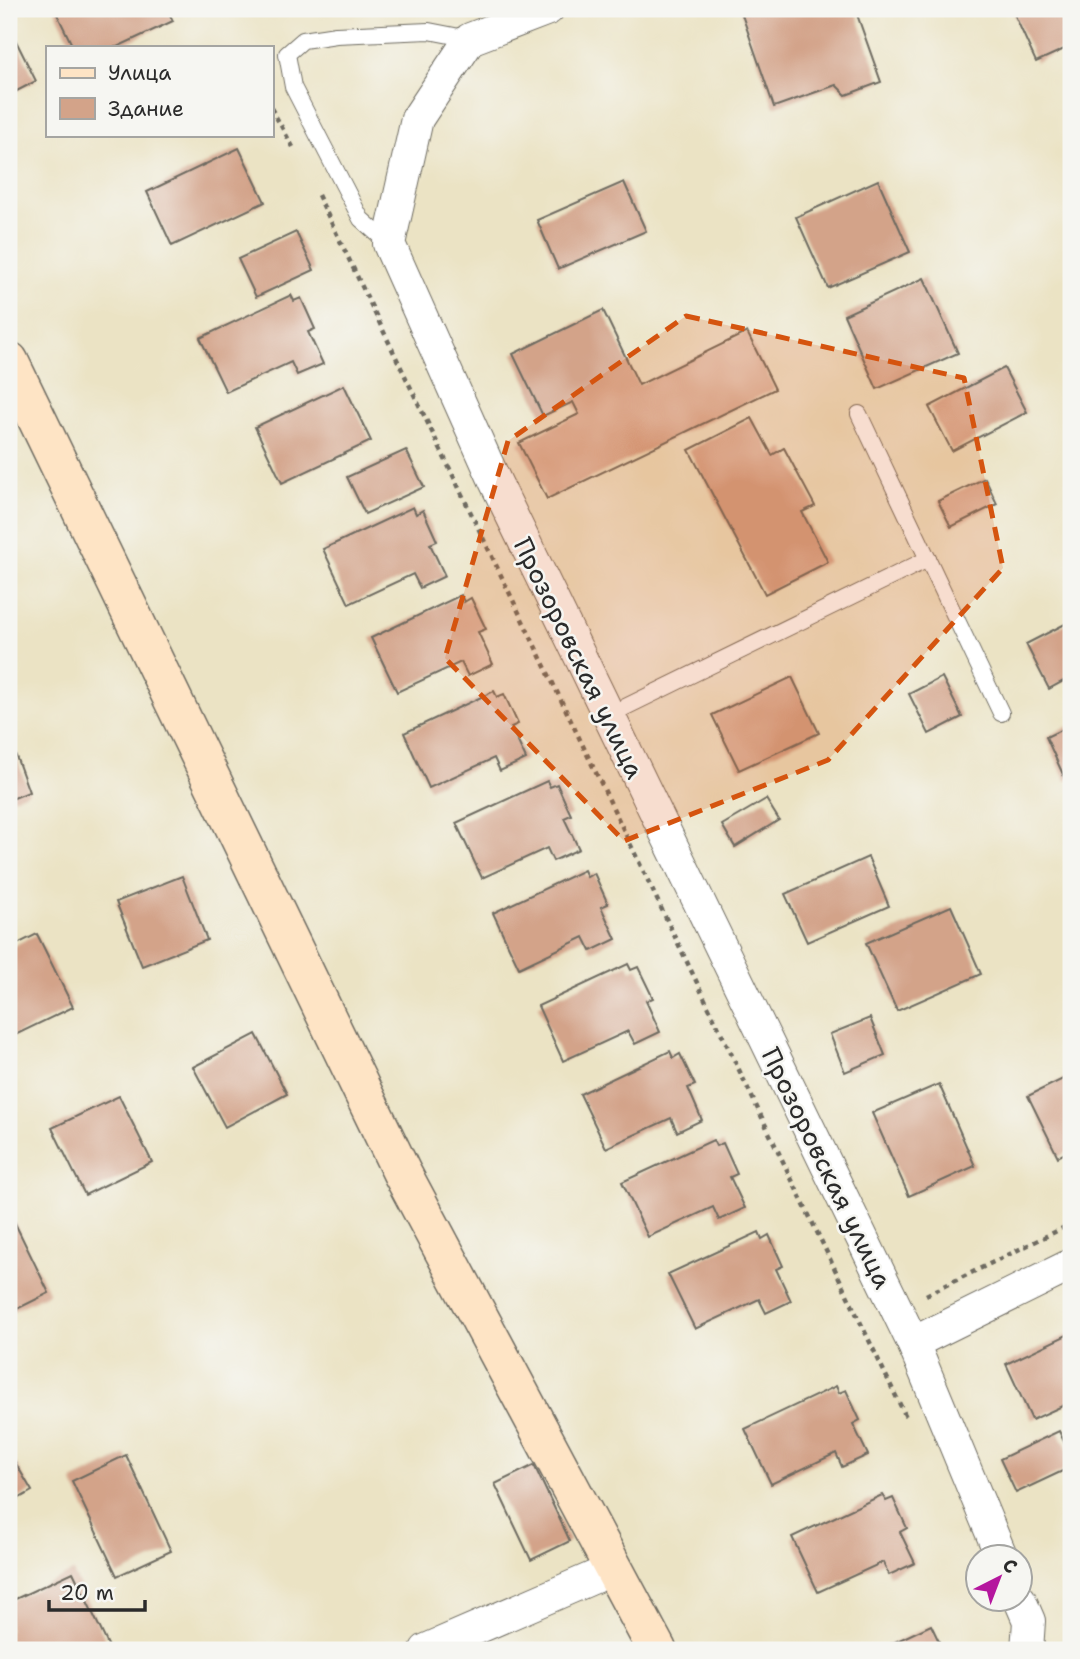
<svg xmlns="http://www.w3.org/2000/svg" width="1080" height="1659" font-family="'Shantell Sans',sans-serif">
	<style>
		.building { fill: #d3a389 }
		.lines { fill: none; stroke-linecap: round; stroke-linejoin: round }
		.lane-casing { stroke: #6e6b61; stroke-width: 18 }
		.street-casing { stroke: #6e6b61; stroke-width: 34 }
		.secondary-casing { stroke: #6e6b61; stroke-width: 41 }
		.path { stroke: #6e6b61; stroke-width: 4.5; stroke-dasharray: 5 5; stroke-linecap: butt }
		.lane { stroke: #fff; stroke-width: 16 }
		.street { stroke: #fff; stroke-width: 32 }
		.secondary { stroke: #fee4c5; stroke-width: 38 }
		.marked { fill: #d5540f; fill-opacity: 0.2; stroke: #d5540f; stroke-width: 5; stroke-dasharray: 14 9; stroke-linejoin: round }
		.labels { text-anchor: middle; stroke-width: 5; stroke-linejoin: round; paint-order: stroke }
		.street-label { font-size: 26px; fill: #2b2b2b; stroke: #f6f6f2 }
	</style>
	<rect width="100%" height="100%" fill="#f6f6f2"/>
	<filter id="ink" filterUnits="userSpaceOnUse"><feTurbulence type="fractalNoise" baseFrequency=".0143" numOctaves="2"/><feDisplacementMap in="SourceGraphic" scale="14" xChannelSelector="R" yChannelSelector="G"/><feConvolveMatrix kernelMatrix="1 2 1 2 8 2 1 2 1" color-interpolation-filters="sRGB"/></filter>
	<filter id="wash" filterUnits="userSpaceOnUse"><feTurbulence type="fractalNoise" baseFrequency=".00686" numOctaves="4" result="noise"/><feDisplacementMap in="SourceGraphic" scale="28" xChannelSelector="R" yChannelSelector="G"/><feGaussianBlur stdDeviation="1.57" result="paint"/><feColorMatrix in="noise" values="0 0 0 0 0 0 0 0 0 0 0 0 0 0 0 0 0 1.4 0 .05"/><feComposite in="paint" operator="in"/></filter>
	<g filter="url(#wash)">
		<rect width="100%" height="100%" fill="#ebe3c4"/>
		<g id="blocks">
			<!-- building -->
			<g class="building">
				<path d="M57,9H167L173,21L117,47H73L55,10Z"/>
				<path d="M740,9H855L881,82L846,95L836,85L774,107Z"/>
				<path d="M1012,9H1071V46L1036,62Z"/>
				<path d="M9,27L36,81L9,95Z"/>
				<path d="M239,148L265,202L172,246L147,192Z"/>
				<path d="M878,180L910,252L828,288L796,217Z"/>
				<path d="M624,182L646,231L558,269L537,220Z"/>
				<path d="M296,232L314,270L256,297L238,259Z"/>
				<path d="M924,278L958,353L877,389L844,315Z"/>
				<path d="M291,295L294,301L301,298L315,329L308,332L323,364L297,375L291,362L226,392L200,338Z"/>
				<path d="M603,310L639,385L747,332L775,389L547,499L519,443L579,414L573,402L543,416L513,354Z"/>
				<path d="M1004,368L1027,412L952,451L929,407Z"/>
				<path d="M344,385L371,441L282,483L255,427Z"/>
				<path d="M752,418L772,455L784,448L815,506L802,512L828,562L765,594L689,450Z"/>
				<path d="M406,450L424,487L365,514L347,477Z"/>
				<path d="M985,478L997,504L951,527L938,501Z"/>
				<path d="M413,507L416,514L423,510L437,541L430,544L445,576L420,588L413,574L349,604L323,549Z"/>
				<path d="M461,595L464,602L471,598L486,629L478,632L493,664L468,676L461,662L397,692L371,638Z"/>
				<path d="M1071,621V677L1049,689L1026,644Z"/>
				<path d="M792,677L819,733L739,770L712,715Z"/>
				<path d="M942,677L962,717L929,734L909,694Z"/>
				<path d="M494,691L497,697L504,694L518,724L511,727L526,759L500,771L494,758L429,788L404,733Z"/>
				<path d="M1071,725V778L1066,781L1046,737Z"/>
				<path d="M9,737L29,792L9,800Z"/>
				<path d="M547,781L550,787L557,784L571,815L564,818L579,849L553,861L547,848L482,878L456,823Z"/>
				<path d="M766,799L779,820L735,847L722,825Z"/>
				<path d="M868,857L889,906L807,942L785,894Z"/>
				<path d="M584,870L587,877L594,873L608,904L601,907L616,939L591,951L584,937L519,968L493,913Z"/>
				<path d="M182,876L207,940L142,966L116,902Z"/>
				<path d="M951,906L981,974L897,1011L866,943Z"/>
				<path d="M37,934L73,1007L9,1038V948Z"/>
				<path d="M628,964L631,970L638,967L653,998L646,1001L660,1032L635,1044L628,1031L563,1061L538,1006Z"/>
				<path d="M870,1018L885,1055L845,1072L830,1034Z"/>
				<path d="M256,1034L287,1094L225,1127L193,1067Z"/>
				<path d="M670,1051L673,1058L680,1054L695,1085L688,1088L702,1120L677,1132L671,1118L606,1148L580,1094Z"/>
				<path d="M1071,1075V1150L1058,1157L1028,1096Z"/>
				<path d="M939,1084L975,1166L909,1196L872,1113Z"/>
				<path d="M119,1096L152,1162L85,1195L52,1128Z"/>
				<path d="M713,1140L716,1146L723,1143L737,1174L730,1177L745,1208L719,1220L713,1207L648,1237L622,1182Z"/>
				<path d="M9,1211L49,1293L9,1313Z"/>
				<path d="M759,1232L762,1239L769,1235L783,1266L776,1269L791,1301L766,1313L759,1299L695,1329L668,1274Z"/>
				<path d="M1071,1333V1402L1032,1420L1006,1364Z"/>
				<path d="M836,1386L839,1393L846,1390L860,1420L853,1424L868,1455L842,1467L836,1453L771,1484L745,1429Z"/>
				<path d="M1059,1431L1071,1456V1467L1016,1493L1000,1459Z"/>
				<path d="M126,1455L171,1551L117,1576L72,1481Z"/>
				<path d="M12,1457L32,1491L9,1504V1459Z"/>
				<path d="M534,1465L570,1541L531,1560L495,1484Z"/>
				<path d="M882,1495L886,1501L893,1498L907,1528L900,1532L915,1563L889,1575L883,1562L818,1592L792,1537Z"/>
				<path d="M73,1572L110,1649L9,1650V1602Z"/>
				<path d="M931,1625L943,1650H878Z"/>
			</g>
		</g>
	</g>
	<g filter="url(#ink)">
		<use href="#blocks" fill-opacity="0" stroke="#6e6b61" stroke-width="2"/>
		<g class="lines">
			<!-- lane casing -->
			<g class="lane-casing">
				<g id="lane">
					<path d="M389,244L361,219L293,87L287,54L303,40L336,35L429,31L470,39"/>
					<path d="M859,414L1001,713"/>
					<path d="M607,716L928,559"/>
				</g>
			</g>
			<!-- street casing -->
			<g class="street-casing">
				<g id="street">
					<path d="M548,9L470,39L417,119L389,244L495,481L913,1343L1002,1558"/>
					<path d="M913,1343L1071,1265"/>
					<path d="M1020,1600L1029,1621L1027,1650"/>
					<path d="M426,1650L613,1569"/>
				</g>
			</g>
			<!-- secondary casing -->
			<g class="secondary-casing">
				<path id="secondary" d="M9,361L402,1173L657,1650"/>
			</g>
			<!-- path -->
			<g class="path">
				<path d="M271,108L293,147"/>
				<path d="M318,195L906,1417"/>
				<path d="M926,1295L1071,1224"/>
			</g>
			<!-- lane -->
			<use href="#lane" class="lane"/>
			<!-- street -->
			<use href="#street" class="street"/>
			<!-- secondary -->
			<use href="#secondary" class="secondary"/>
		</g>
	</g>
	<!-- marked area -->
	<path class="marked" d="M686,316L964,378L1003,568L828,760L624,841L445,658L508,441Z"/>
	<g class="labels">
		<!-- street labels -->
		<g class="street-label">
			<text transform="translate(579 658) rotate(64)" y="9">Прозоровская улица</text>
			<text transform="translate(827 1168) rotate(64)" y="9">Прозоровская улица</text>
		</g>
	</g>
	<!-- margin -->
	<rect width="1080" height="1659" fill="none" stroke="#f6f6f2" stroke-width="35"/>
	<!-- legend -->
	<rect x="46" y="46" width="228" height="91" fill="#f6f6f2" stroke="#a5a5a2" stroke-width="2"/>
	<rect x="60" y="68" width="35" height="10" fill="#fee4c5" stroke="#a5a5a2" stroke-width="2"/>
	<text x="108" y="80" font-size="21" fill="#2b2b2b">Улица</text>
	<rect x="60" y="98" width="35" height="21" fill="#d3a389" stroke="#a5a5a2" stroke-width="2"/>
	<text x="108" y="116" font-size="21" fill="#2b2b2b">Здание</text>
	<!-- north arrow -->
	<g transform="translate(999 1578) rotate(42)"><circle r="33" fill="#f6f6f2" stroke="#a5a5a2" stroke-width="2"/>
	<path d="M0-5L12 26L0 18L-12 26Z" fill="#b5179e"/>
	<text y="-10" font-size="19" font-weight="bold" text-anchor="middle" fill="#2b2b2b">С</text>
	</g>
	<!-- scale -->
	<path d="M49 1600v10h96v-10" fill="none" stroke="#2b2b2b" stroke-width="3.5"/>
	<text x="60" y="1600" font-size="21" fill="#2b2b2b" stroke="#f6f6f2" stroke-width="5" paint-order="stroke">20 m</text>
</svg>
